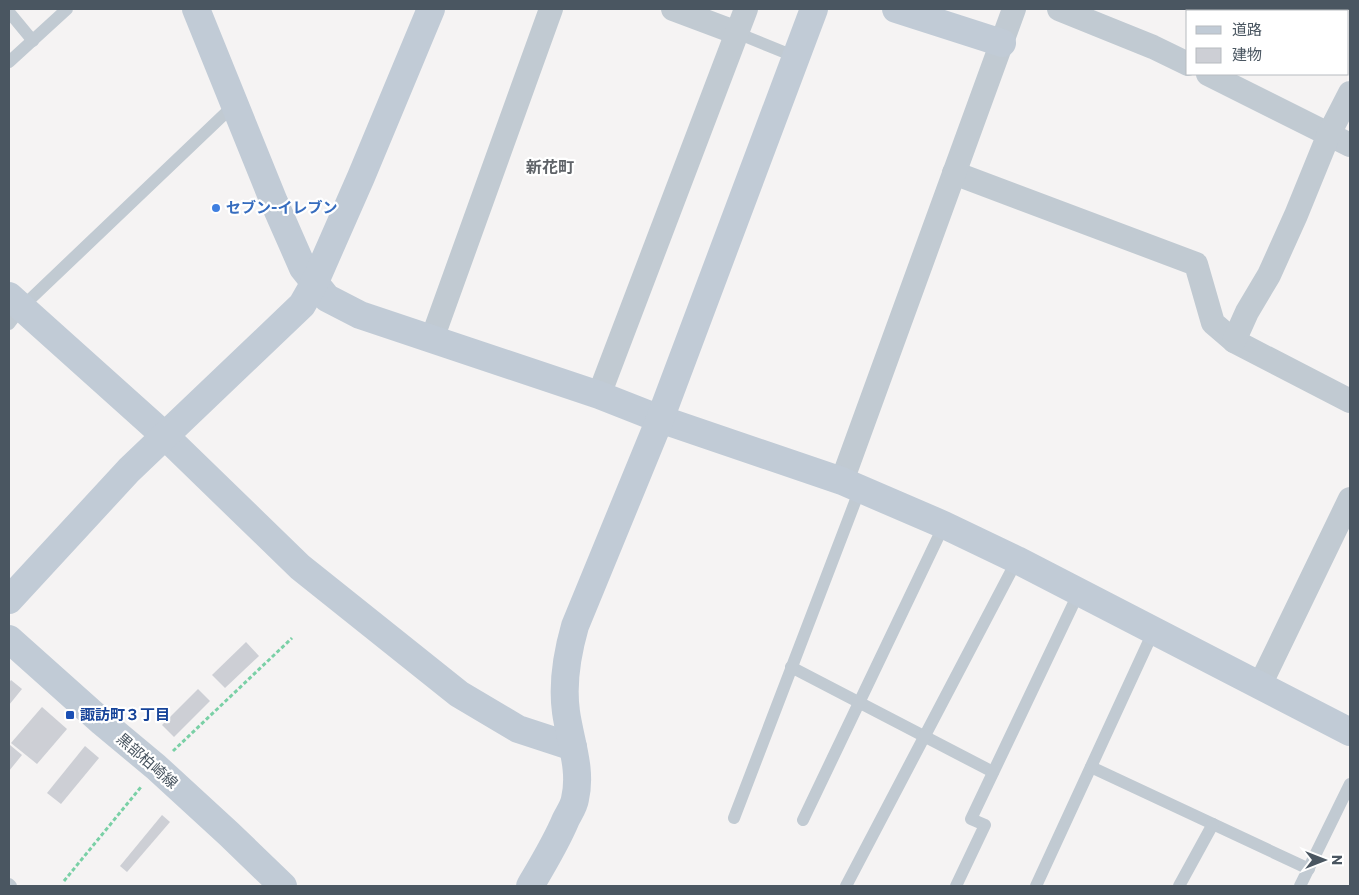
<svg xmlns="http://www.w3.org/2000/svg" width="1359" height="895" font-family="Commissioner,'Noto Sans JP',sans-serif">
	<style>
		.building { fill: #cdcfd5 }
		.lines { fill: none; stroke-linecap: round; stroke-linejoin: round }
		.path { stroke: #7ad0a6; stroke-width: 3; stroke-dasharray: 4 2.5; stroke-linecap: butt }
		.lane { stroke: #c1cad2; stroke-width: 12 }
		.street { stroke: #c1cad2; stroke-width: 24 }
		.secondary { stroke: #c1cbd6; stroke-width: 28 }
		.shop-dot { fill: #3f7fe0; stroke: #fff; stroke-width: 2 }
		.transit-dot { fill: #1a4fb4; stroke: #fff; stroke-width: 2 }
		.labels { text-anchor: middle; stroke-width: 4.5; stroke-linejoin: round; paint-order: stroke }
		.shop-label { font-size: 15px; font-weight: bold; fill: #366cbe; stroke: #fff; text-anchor: start }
		.transit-label { font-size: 15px; font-weight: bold; fill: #164399; stroke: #fff; text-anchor: start }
		.street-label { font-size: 15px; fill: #4a5661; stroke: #fff }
		.neighbourhood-label { font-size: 16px; font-weight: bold; fill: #5f6368; stroke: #fff }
	</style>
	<rect width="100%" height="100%" fill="#f5f3f3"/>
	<!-- building -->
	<g class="building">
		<path d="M246,642L259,656L225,688L212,675Z"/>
		<path d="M11,680L22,689L9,705V683Z"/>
		<path d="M198,689L210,701L174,737L162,725Z"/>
		<path d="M42,707L67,729L37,764L11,743Z"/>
		<path d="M10,745L22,755L9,771V747Z"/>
		<path d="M85,746L99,758L61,804L47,793Z"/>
		<path d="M162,815L170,822L127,872L120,866Z"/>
	</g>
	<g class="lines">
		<!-- path -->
		<g class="path">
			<path d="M173,751L292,638"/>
			<path d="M64,881L141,787"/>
		</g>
		<!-- lane -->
		<g class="lane">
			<path d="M9,12L33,41"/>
			<path d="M737,33L796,57"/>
			<path d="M9,62L67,9"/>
			<path d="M9,324L22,307L234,105"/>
			<path d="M791,667L993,772"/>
			<path d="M1091,767L1309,869"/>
			<path d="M734,818L860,489"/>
			<path d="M803,820L944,525"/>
			<path d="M9,884L11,886"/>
			<path d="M846,886L1017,560"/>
			<path d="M956,886L985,825L971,819L1079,592"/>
			<path d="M1036,886L1154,630"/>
			<path d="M1179,886L1213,824"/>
			<path d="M1300,886L1350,784"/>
		</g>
		<!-- street -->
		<g class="street">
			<path d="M673,9L737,33"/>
			<path d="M1059,9L1153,47L1188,64"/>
			<path d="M1208,74L1350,145"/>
			<path d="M954,173L1196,264L1213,323L1234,341L1350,401"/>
			<path d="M432,339L551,9"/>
			<path d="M1234,341L1247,312L1269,275L1296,215L1329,134L1350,93"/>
			<path d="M599,395L746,9"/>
			<path d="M842,481L1014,9"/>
			<path d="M1260,685L1350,499"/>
		</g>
		<!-- secondary -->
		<g class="secondary">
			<path d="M196,9L274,202L303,268L327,298L360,315L599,395L660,419L842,481L944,525L1017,560L1350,732"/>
			<path d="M896,9L1002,43"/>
			<path d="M9,296L164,435L300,567L459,694L518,729L573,747"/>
			<path d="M9,600L129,470L302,305L314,284L361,177L431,9"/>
			<path d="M9,639L102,722L156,767L229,834L283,886"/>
			<path d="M530,886C543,864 556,843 566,819C569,813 574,806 575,799C582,769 570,741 566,712C562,683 567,654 575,626L660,419L814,9"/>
		</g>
	</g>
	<!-- markers -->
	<circle class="shop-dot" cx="216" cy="208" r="5"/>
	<rect class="transit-dot" x="65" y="710" width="10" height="10" rx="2.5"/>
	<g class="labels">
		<!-- shop labels -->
		<g class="shop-label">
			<text x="226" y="213">セブン-イレブン</text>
		</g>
		<!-- transit labels -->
		<g class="transit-label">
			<text x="80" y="720">諏訪町３丁目</text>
		</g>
		<!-- street labels -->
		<g class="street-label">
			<text transform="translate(147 761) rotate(41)" y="5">黒部柏崎線</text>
		</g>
		<!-- neighbourhood labels -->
		<g class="neighbourhood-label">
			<text x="550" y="173">新花町</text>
		</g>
	</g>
	<!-- border -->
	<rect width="1359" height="895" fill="none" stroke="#4a5661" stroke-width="20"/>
	<!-- legend -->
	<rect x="1186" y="10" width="162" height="65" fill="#ffffff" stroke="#b7bbc0"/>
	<rect x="1196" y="26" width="25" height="8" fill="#c1cbd6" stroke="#b7bbc0"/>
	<text x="1232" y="35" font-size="15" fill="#4a5661">道路</text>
	<rect x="1196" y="48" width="25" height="15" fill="#cdcfd5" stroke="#b7bbc0"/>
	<text x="1232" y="60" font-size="15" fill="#4a5661">建物</text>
	<!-- north arrow -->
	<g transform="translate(1324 860) rotate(90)" stroke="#ffffff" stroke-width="4" paint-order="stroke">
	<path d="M0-4L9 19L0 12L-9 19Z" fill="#4a5661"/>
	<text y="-8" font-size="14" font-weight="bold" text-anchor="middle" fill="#4a5661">N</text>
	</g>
</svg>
